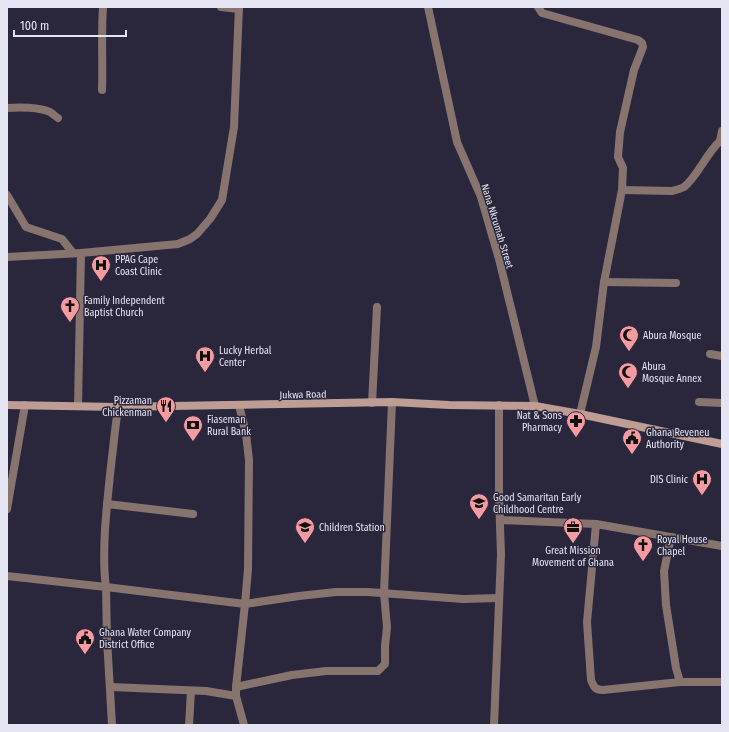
<svg xmlns="http://www.w3.org/2000/svg" width="729" height="732" font-family="'Fira Sans Condensed',sans-serif">
	<style>
		.lines { fill: none; stroke-linecap: round; stroke-linejoin: round }
		.minor { stroke: #88746e; stroke-width: 8 }
		.secondary { stroke: #be9e94; stroke-width: 8 }
		.labels { text-anchor: middle; stroke-width: 3; stroke-linejoin: round; paint-order: stroke }
		.street-label { font-size: 10px; fill: #e5e4f2; stroke: #2a273c }
		.poi-label { font-size: 10px; fill: #e5e4f2; stroke: #2a273c; text-anchor: start }
	</style>
	<rect width="100%" height="100%" fill="#2a273c"/>
	<g class="lines">
		<!-- minor -->
		<g class="minor">
			<path d="M221,7L239,9"/>
			<path d="M428,7L457,142L481,197L499,259L535,406"/>
			<path d="M538,7L542,13L638,40L642,43L643,47L634,70L620,132L618,157L623,168L622,190L604,282L596,347L580,414"/>
			<path d="M102,90C103,62 101,35 103,7"/>
			<path d="M7,108C18,107 40,107 50,112C53,114 55,116 58,118"/>
			<path d="M720,141L722,131"/>
			<path d="M622,190L672,191C676,190 680,189 684,187C697,177 706,154 720,141H722"/>
			<path d="M7,195L26,227L62,239L73,253"/>
			<path d="M7,257L81,253L178,244L190,239L197,234L210,219L222,200L234,127L239,7"/>
			<path d="M604,282L676,283"/>
			<path d="M710,354L722,356"/>
			<path d="M699,402L722,403"/>
			<path d="M372,403L377,307"/>
			<path d="M78,406L81,253"/>
			<path d="M118,407C113,447 108,488 105,529C104,548 103,568 106,587L245,604L248,569L249,460L246,434L239,405"/>
			<path d="M107,504L193,514"/>
			<path d="M7,509L25,405"/>
			<path d="M500,520L596,524L722,546"/>
			<path d="M596,524L587,622L591,680C594,687 595,690 603,690L680,682H722"/>
			<path d="M671,537L664,571L666,605L676,668L680,682"/>
			<path d="M7,576L106,587L107,639L112,725"/>
			<path d="M111,687L206,691L236,696"/>
			<path d="M236,687L292,675L326,671H378L385,664V646L387,627L384,593L392,402"/>
			<path d="M189,725L191,691"/>
			<path d="M244,725L236,696V687L245,604L299,596L336,592H368L463,599L499,598"/>
			<path d="M494,725L501,555L499,495V405"/>
		</g>
		<!-- secondary -->
		<path class="secondary" d="M7,405L118,407L392,402L449,405L535,406L580,414L722,444"/>
	</g>
	<!-- icons -->
	<defs>
		<g id="hospital-pin" transform="scale(1)"><path d="M0 17L-7.5 6A9.5 9.5 0 1 1 7.5 6Z" fill="#f49aa0" stroke="#2a273c"/><path d="M-5-5h3v3.5h4V-5h3V5h-3V1.5h-4V5h-3Z" fill="#111"/></g>
		<g id="church-pin" transform="scale(1)"><path d="M0 17L-7.5 6A9.5 9.5 0 1 1 7.5 6Z" fill="#f49aa0" stroke="#2a273c"/><path d="M-1.2-6h2.4v3.5h3.3v2.4h-3.3V6h-2.4V-.1h-3.3v-2.4h3.3Z" fill="#111"/></g>
		<g id="mosque-pin" transform="scale(1)"><path d="M0 17L-7.5 6A9.5 9.5 0 1 1 7.5 6Z" fill="#f49aa0" stroke="#2a273c"/><path d="M3.5-4.9A6 6 0 1 0 3.5 4.9A5 5 0 1 1 3.5-4.9Z" fill="#111"/></g>
		<g id="restaurant-pin" transform="scale(1)"><path d="M0 17L-7.5 6A9.5 9.5 0 1 1 7.5 6Z" fill="#f49aa0" stroke="#2a273c"/><path d="M-5-6h1v4h1v-4h1v4h1v-4h1v5L-1.5 .5V6h-2V.5L-5-1ZM5-6V6H3V1.5H1.5Q1.5-4 5-6Z" fill="#111"/></g>
		<g id="pharmacy-pin" transform="scale(1)"><path d="M0 17L-7.5 6A9.5 9.5 0 1 1 7.5 6Z" fill="#f49aa0" stroke="#2a273c"/><path d="M-2-6h4v4h4v4h-4v4h-4v-4h-4v-4h4Z" fill="#111"/></g>
		<g id="bank-pin" transform="scale(1)"><path d="M0 17L-7.5 6A9.5 9.5 0 1 1 7.5 6Z" fill="#f49aa0" stroke="#2a273c"/><path d="M-6-4H6V4H-6ZM0-2.3a2.3 2.3 0 1 0 0 4.6a2.3 2.3 0 1 0 0-4.6Z" fill="#111"/></g>
		<g id="civic-pin" transform="scale(1)"><path d="M0 17L-7.5 6A9.5 9.5 0 1 1 7.5 6Z" fill="#f49aa0" stroke="#2a273c"/><path d="M-.6-6.5H3V-4.5H.6V-3L4-1V1h2V6H-6V1h2V-1L-.6-3ZM-1.2 2.5V6h2.4V2.5Z" fill="#111"/></g>
		<g id="school-pin" transform="scale(1)"><path d="M0 17L-7.5 6A9.5 9.5 0 1 1 7.5 6Z" fill="#f49aa0" stroke="#2a273c"/><path d="M0-5L7-2L0 1L-7-2ZM-4 1L0 2.5L4 1V4Q0 6-4 4Z" fill="#111"/></g>
		<g id="office-pin" transform="scale(1)"><path d="M0 17L-7.5 6A9.5 9.5 0 1 1 7.5 6Z" fill="#f49aa0" stroke="#2a273c"/><path d="M-6-3h4V-5.5h4V-3h4V5H-6ZM-1-4.5V-3h2v-1.5ZM-6 0V1H6V0Z" fill="#111"/></g>
	</defs>
	<g fill-rule="evenodd">
		<use href="#hospital-pin" x="101" y="265"/>
		<use href="#church-pin" x="70" y="306"/>
		<use href="#mosque-pin" x="629" y="335"/>
		<use href="#hospital-pin" x="205" y="356"/>
		<use href="#mosque-pin" x="628" y="372"/>
		<use href="#restaurant-pin" x="166" y="406"/>
		<use href="#pharmacy-pin" x="576" y="421"/>
		<use href="#bank-pin" x="193" y="425"/>
		<use href="#civic-pin" x="632" y="438"/>
		<use href="#hospital-pin" x="702" y="479"/>
		<use href="#school-pin" x="479" y="503"/>
		<use href="#school-pin" x="305" y="527"/>
		<use href="#office-pin" x="573" y="527"/>
		<use href="#church-pin" x="643" y="545"/>
		<use href="#civic-pin" x="85" y="638"/>
	</g>
	<g class="labels">
		<!-- street labels -->
		<g class="street-label">
			<text transform="translate(498 226) rotate(73)" y="4">Nana Nkrumah Street</text>
			<text transform="translate(303 394) rotate(-1)" y="4">Jukwa Road</text>
		</g>
		<!-- poi labels -->
		<g class="poi-label">
			<text x="115" y="263">PPAG Cape<tspan x="115" dy="12">Coast Clinic</tspan></text>
			<text x="84" y="304">Family Independent<tspan x="84" dy="12">Baptist Church</tspan></text>
			<text x="643" y="339">Abura Mosque</text>
			<text x="219" y="354">Lucky Herbal<tspan x="219" dy="12">Center</tspan></text>
			<text x="642" y="370">Abura<tspan x="642" dy="12">Mosque Annex</tspan></text>
			<text x="152" y="404" text-anchor="end">Pizzaman<tspan x="152" dy="12">Chickenman</tspan></text>
			<text x="562" y="419" text-anchor="end">Nat &amp; Sons<tspan x="562" dy="12">Pharmacy</tspan></text>
			<text x="207" y="423">Fiaseman<tspan x="207" dy="12">Rural Bank</tspan></text>
			<text x="646" y="436">Ghana Reveneu<tspan x="646" dy="12">Authority</tspan></text>
			<text x="688" y="483" text-anchor="end">DIS Clinic</text>
			<text x="493" y="501">Good Samaritan Early<tspan x="493" dy="12">Childhood Centre</tspan></text>
			<text x="319" y="531">Children Station</text>
			<text x="657" y="543">Royal House<tspan x="657" dy="12">Chapel</tspan></text>
			<text x="573" y="554" text-anchor="middle">Great Mission<tspan x="573" dy="12">Movement of Ghana</tspan></text>
			<text x="99" y="636">Ghana Water Company<tspan x="99" dy="12">District Office</tspan></text>
		</g>
	</g>
	<!-- border -->
	<rect width="729" height="732" fill="none" stroke="#e5e4f2" stroke-width="16"/>
	<!-- scale -->
	<path d="M14 30v6h112v-6" fill="none" stroke="#e5e4f2" stroke-width="2"/>
	<text x="20" y="30" font-size="12" fill="#e5e4f2" stroke="#2a273c" stroke-width="3" paint-order="stroke">100 m</text>
</svg>
